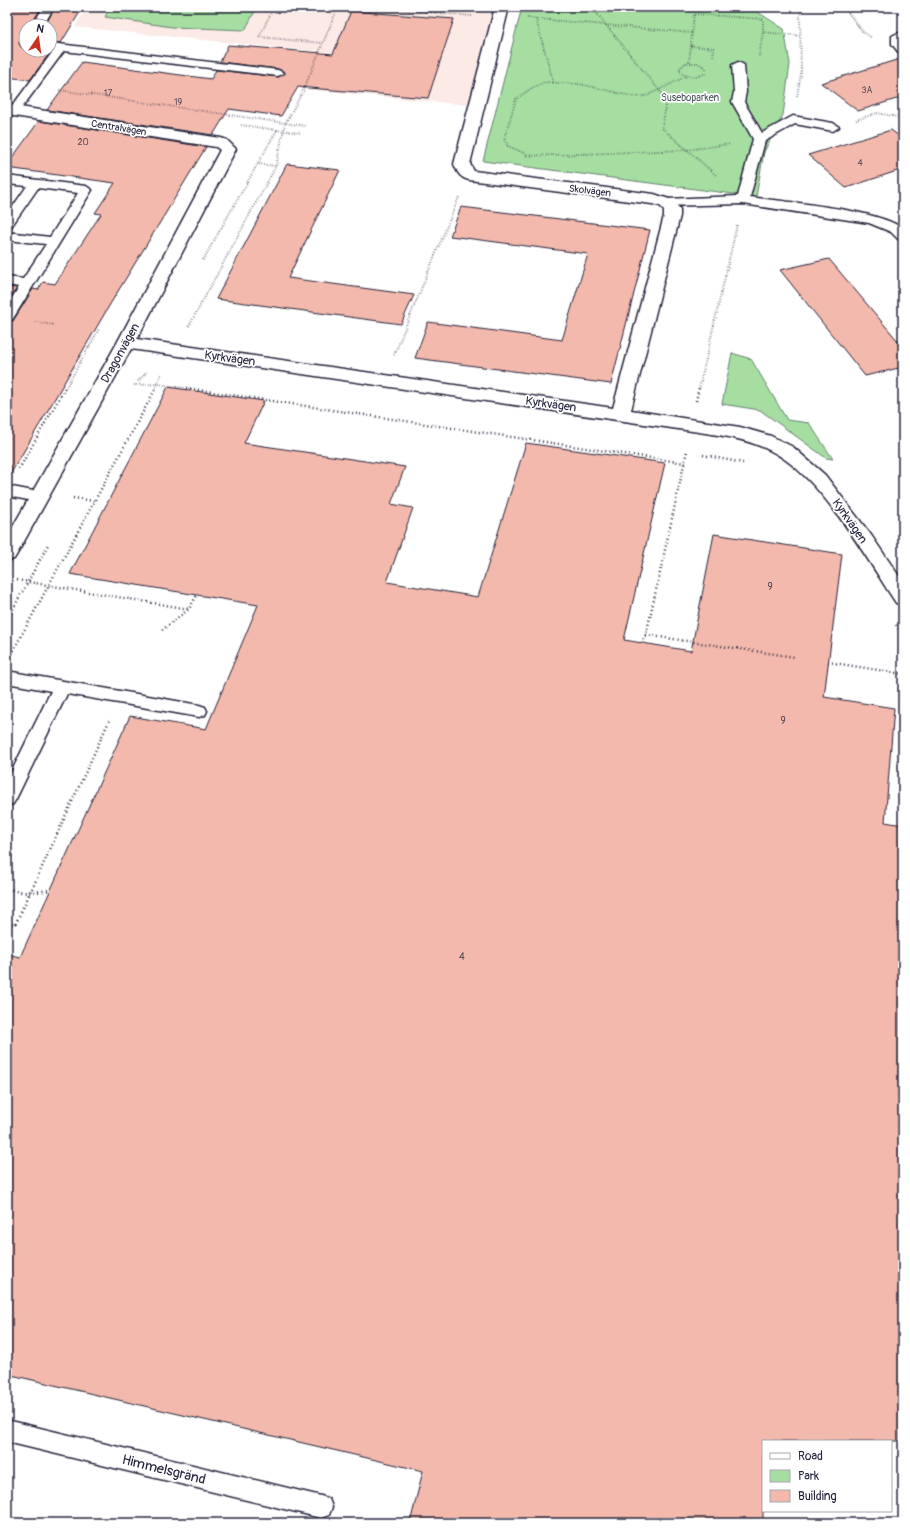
<svg xmlns="http://www.w3.org/2000/svg" width="910" height="1530" font-family="Pangolin,sans-serif">
	<style>
		.built { fill: #fbeae6 }
		.green { fill: #a6dea2; stroke: #64806e }
		.building { fill: #f3b9ac; stroke: #22223b }
		.lines { fill: none; stroke-linecap: round; stroke-linejoin: round }
		.lane-casing { stroke: #22223b; stroke-width: 3 }
		.street-casing { stroke: #22223b; stroke-width: 3 }
		.path-far2 { stroke: #22223b; stroke-width: 2; stroke-dasharray: 0.5 2; stroke-linecap: butt }
		.path-far1 { stroke: #22223b; stroke-width: 2.5; stroke-dasharray: 1 3; stroke-linecap: butt }
		.path { stroke: #22223b; stroke-width: 3; stroke-dasharray: 1 3.5; stroke-linecap: butt }
		.lane { fill: #fff; fill-rule: evenodd }
		.street { fill: #fff; fill-rule: evenodd }
		.labels { text-anchor: middle; stroke-width: 3.5; stroke-linejoin: round; paint-order: stroke }
		.far-number-label { font-size: 9px; fill: #564857 }
		.far-park-label { font-size: 10px; fill: #4a5a5a; stroke: #fff }
		.far-street-label { font-size: 10px; fill: #22223b; stroke: #fff }
		.number-label { font-size: 10px; fill: #564857 }
		.street-label { font-size: 12px; fill: #22223b; stroke: #fff }
		.near-street-label { font-size: 14px; fill: #22223b; stroke: #fff }
	</style>
	<rect width="100%" height="100%" fill="#fff"/>
	<filter id="ink" filterUnits="userSpaceOnUse"><feTurbulence type="fractalNoise" baseFrequency=".025" numOctaves="2"/><feDisplacementMap in="SourceGraphic" scale="8" xChannelSelector="R" yChannelSelector="G"/><feConvolveMatrix kernelMatrix="1 2 1 2 8 2 1 2 1" color-interpolation-filters="sRGB"/></filter>
	<g filter="url(#ink)">
		<!-- built -->
		<path class="built" d="M87,7H493L469,105L300,89L314,51L75,27Z"/>
		<!-- green -->
		<g class="green">
			<path d="M110,7H257L245,30L172,27L105,17Z"/>
			<path d="M522,7H750L784,29L790,64L783,115L764,152L756,197L483,161Z"/>
			<path d="M732,353L751,359L787,420L809,423L833,459L826,458L760,410L722,404Z"/>
		</g>
		<!-- building -->
		<g class="building">
			<path d="M7,7H42L30,26H26V39L19,43L21,47L26,50L51,51L30,80L7,77Z"/>
			<path d="M55,7H83L61,43L50,42V26H45Z"/>
			<path d="M351,11L454,19L428,98L298,87L281,116L229,109L213,135L47,110L82,62L211,79L216,70L279,77L285,72L278,69L220,62L228,45L333,54Z"/>
			<path d="M903,58V97L858,111L821,83Z"/>
			<path d="M39,121L206,147L112,301L7,480V322L13,321L33,289L38,290L43,282L55,284L101,214L95,213L115,183L7,168V165Z"/>
			<path d="M891,130L903,139V169L846,188L808,155Z"/>
			<path d="M287,164L340,170L288,278L414,295L401,324L216,299Z"/>
			<path d="M461,207L650,230L611,384L415,358L428,322L562,340L588,254L450,236Z"/>
			<path d="M829,259L903,347V367L865,376L780,270Z"/>
			<path d="M7,287L17,288L7,303Z"/>
			<path d="M168,387L264,401L244,443L405,467L391,504L413,508L387,582L478,597L526,443L665,463L624,640L691,651L714,534L842,554L824,697L894,708L885,822L903,825V1441H763V1523H410L423,1471L7,1374V954L20,957L130,716L206,729L258,605L70,574Z"/>
		</g>
		<g class="lines">
			<!-- lane casing -->
			<g class="lane-casing">
				<g id="lane">
					<path d="M44,7H54L43,26H31Z"/>
					<path d="M898,33L903,35V54L899,53L892,44V36Z"/>
					<path d="M26,40V47L22,46L20,43Z"/>
					<path d="M50,43L278,70L284,73L278,76L64,51L18,113H10L8,111L10,109L54,50L50,49Z"/>
					<path d="M738,62L744,65L746,92L744,102L762,133L793,116L833,123L839,127L833,131L795,124L765,141L750,197C784,202 880,209 903,229V240L898,239L891,232L869,223L743,204L662,206L660,203L666,199L738,196L753,139L732,102L734,92L732,65Z"/>
					<path d="M7,176L86,186L92,190L14,317L12,320L7,321V306L19,287L7,285V277L23,279L46,244L7,240V232L50,237L78,193L38,188L11,227L7,228V215L27,186L7,184Z"/>
					<path d="M7,486L44,493L46,497L44,501L39,502L7,496Z"/>
					<path d="M7,671L199,705L205,707L207,711L205,715L199,717L67,694L16,799L13,804L7,806V781L51,691L7,683Z"/>
					<path d="M7,1420L321,1496L329,1499L332,1507L329,1515L321,1518L7,1442Z"/>
				</g>
			</g>
			<!-- street casing -->
			<g class="street-casing">
				<path id="street" d="M495,7H509L470,164L474,171L654,194L672,200L680,209V216L631,410L740,427L771,436L793,447L825,475L871,535L903,582V605L896,603C864,555 821,475 769,450C745,438 718,435 692,431L131,349L17,554L14,559L7,561V537L117,343L220,150L216,147L7,115V105L221,138L227,140L236,149L137,339L613,408L664,216V210L660,206L652,204L469,180C460,178 457,172 454,164Z"/>
			</g>
			<!-- path-far2 -->
			<g class="path-far2">
				<path d="M274,7L259,37L322,43"/>
				<path d="M367,7L419,11L424,7"/>
				<path d="M592,7L606,25L692,33L689,63"/>
				<path d="M844,7L863,32L872,38"/>
				<path d="M419,11L472,16"/>
				<path d="M527,18L606,25L667,100L662,128L717,176"/>
				<path d="M536,19L553,81"/>
				<path d="M692,33L694,14L763,19V32L801,36"/>
				<path d="M691,46L714,48L713,56"/>
				<path d="M759,56L763,32"/>
				<path d="M685,63H698L706,68V73L696,77L683,75L679,69Z"/>
				<path d="M59,90L305,126"/>
				<path d="M797,96L801,74L800,15L802,7"/>
				<path d="M856,120L877,113L903,118"/>
				<path d="M277,130L301,133"/>
				<path d="M529,155L508,146L504,139L516,99L530,89L545,82L580,84L635,97L646,96L687,76"/>
				<path d="M526,156L686,150L730,144"/>
				<path d="M259,164L276,166"/>
				<path d="M203,260L277,130L241,125"/>
				<path d="M35,322L54,325"/>
				<path d="M189,326L276,166L285,124L303,91L338,7"/>
				<path d="M394,355L459,197"/>
				<path d="M138,381L147,372"/>
				<path d="M134,385L158,384L192,389"/>
				<path d="M65,389L99,329"/>
				<path d="M155,389L161,374"/>
				<path d="M699,389L737,225"/>
			</g>
			<!-- path-far1 -->
			<g class="path-far1">
				<path d="M186,388L685,463"/>
				<path d="M696,401L699,388"/>
				<path d="M703,455L743,463"/>
				<path d="M19,469L65,388"/>
				<path d="M73,498L94,501"/>
				<path d="M17,580L189,609"/>
				<path d="M7,620L49,543"/>
				<path d="M896,625L903,635"/>
				<path d="M162,630L189,609L197,595"/>
				<path d="M646,635L795,657"/>
				<path d="M641,643L646,635L687,451"/>
				<path d="M13,651L156,388"/>
				<path d="M828,662L903,674"/>
				<path d="M32,889L109,721"/>
			</g>
			<!-- path -->
			<g class="path">
				<path d="M7,889L28,893L51,890"/>
				<path d="M7,924L15,925L32,888"/>
				<path d="M348,1520L354,1523"/>
			</g>
			<!-- lane -->
			<use href="#lane" class="lane"/>
			<!-- street -->
			<use href="#street" class="street"/>
		</g>
	</g>
	<g class="labels">
		<!-- far-number labels -->
		<g class="far-number-label">
			<text x="867" y="93">3A</text>
			<text x="108" y="96">17</text>
			<text x="178" y="105">19</text>
			<text x="83" y="145">20</text>
			<text x="860" y="166">4</text>
		</g>
		<!-- far-park labels -->
		<g class="far-park-label">
			<text x="690" y="101">Suseboparken</text>
		</g>
		<!-- far-street labels -->
		<g class="far-street-label">
			<text transform="translate(119 127) rotate(9)" y="4">Centralvägen</text>
			<text transform="translate(590 190) rotate(7)" y="4">Skolvägen</text>
		</g>
		<!-- number labels -->
		<g class="number-label">
			<text x="770" y="590">9</text>
			<text x="783" y="724">9</text>
			<text x="462" y="960">4</text>
		</g>
		<!-- street labels -->
		<g class="street-label">
			<text transform="translate(120 353) rotate(-61)" y="4">Dragonvägen</text>
			<text transform="translate(230 358) rotate(8)" y="4">Kyrkvägen</text>
			<text transform="translate(551 404) rotate(8)" y="4">Kyrkvägen</text>
			<text transform="translate(850 521) rotate(55)" y="4">Kyrkvägen</text>
		</g>
		<!-- near-street labels -->
		<g class="near-street-label">
			<text transform="translate(164 1469) rotate(14)" y="5">Himmelsgränd</text>
		</g>
	</g>
	<!-- margin -->
	<rect width="910" height="1530" fill="none" stroke="#fff" stroke-width="24"/>
	<rect x="12" y="12" width="886" height="1506" fill="none" stroke="#22223b" stroke-width="1.5" filter="url(#ink)"/>
	<!-- legend -->
	<rect x="762" y="1440" width="130" height="72" fill="#ffffff" stroke="#a7a7b1"/>
	<rect x="770" y="1453" width="20" height="6" fill="#ffffff" stroke="#a7a7b1"/>
	<text x="798" y="1460" font-size="12" fill="#22223b">Road</text>
	<rect x="770" y="1470" width="20" height="12" fill="#a6dea2" stroke="#a7a7b1"/>
	<text x="798" y="1480" font-size="12" fill="#22223b">Park</text>
	<rect x="770" y="1490" width="20" height="12" fill="#f3b9ac" stroke="#a7a7b1"/>
	<text x="798" y="1500" font-size="12" fill="#22223b">Building</text>
	<!-- north arrow -->
	<g transform="translate(38 38) rotate(13)"><circle r="19" fill="#ffffff" stroke="#a7a7b1"/>
	<path d="M0-3L7 15L0 10L-7 15Z" fill="#c8321e"/>
	<text y="-6" font-size="11" font-weight="bold" text-anchor="middle" fill="#22223b">N</text>
	</g>
</svg>
